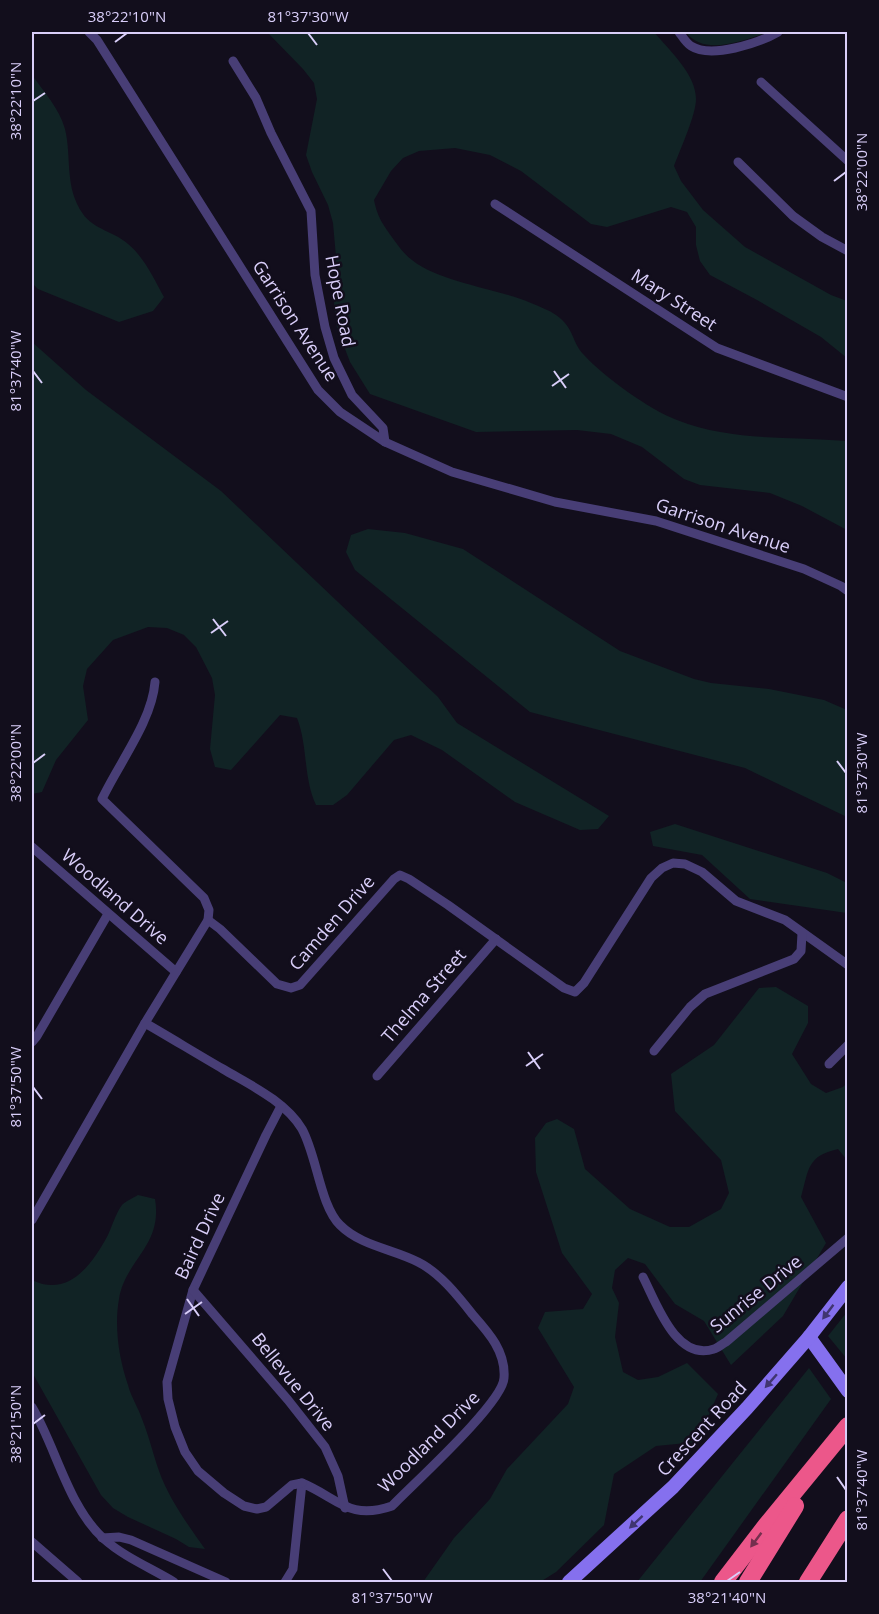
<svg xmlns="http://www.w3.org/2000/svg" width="879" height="1614" font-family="'Open Sans',sans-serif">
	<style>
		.green { fill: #112325 }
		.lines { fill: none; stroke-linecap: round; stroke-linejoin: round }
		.street { stroke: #483e76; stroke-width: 9 }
		.secondary { stroke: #8570ee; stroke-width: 14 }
		.highway { stroke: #ec578a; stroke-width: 18 }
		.oneway { fill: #403570 }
		.oneway2 { fill: #742f4e }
		.ticks { fill: none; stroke: #d9cef9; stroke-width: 2 }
		.labels { text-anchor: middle; stroke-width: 5; stroke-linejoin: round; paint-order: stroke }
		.street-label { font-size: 18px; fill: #d9cef9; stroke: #120e1c }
		.neatline { fill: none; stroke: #d9cef9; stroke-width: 2 }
		.ticks-label { font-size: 15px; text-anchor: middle; fill: #d9cef9 }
	</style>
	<rect width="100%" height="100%" fill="#120e1c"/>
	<!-- green -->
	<g class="green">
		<path d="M267,32H654C669,50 696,74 696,99C696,115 680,150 674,166L681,181L703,210L745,247L831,295L847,301V358L821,337L757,300L710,275L700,261L696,245V227L687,212L671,207L607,227L591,224L521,171L490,155L455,148L419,151L403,158L391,171L374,200C378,219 383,224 394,240C399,247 405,255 412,260C441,283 496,288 531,303C540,307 549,310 556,315C575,328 571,342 584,355C604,377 650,410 677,420C733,442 789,436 847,441V530L802,506L770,493L700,485L684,479L642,447L611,434L577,430L476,432L370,394L350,362L337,328L334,307L336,257L333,223L328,205L312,172L306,155L317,99L314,83L303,69Z"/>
		<path d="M686,32H770C745,39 705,58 686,32Z"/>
		<path d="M32,75C44,92 59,108 65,129C72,158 64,187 83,214C93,229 115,232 128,244C144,257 154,279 164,297L153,311L119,322L38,289L32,283Z"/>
		<path d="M32,342L86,390L221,491L438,697L457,723L609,816L598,829L580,830L515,802L442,750L411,735L394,740L347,795L333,805H316C303,777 308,746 297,718L280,715L231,770L215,767L210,749L215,695L212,678L196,647L184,635L167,628L148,627L113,640L87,669L83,686L88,720L56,760L42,792L32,794Z"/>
		<path d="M368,529L405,533L463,549L620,651L694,679L711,683L769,689L824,700L847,710V817L745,768L530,712L355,570L346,552L351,535Z"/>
		<path d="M675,824L827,873L847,883V913L750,899L702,855L653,846L650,832Z"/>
		<path d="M776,987L808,1006V1023L792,1054L811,1084L826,1093L843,1087L847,1083V1160L838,1149C807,1156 809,1169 801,1197L826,1243L783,1316L731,1365L704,1321L675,1304L645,1264L628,1258L615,1270L612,1288L619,1303L615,1337L623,1372L638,1380L658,1377L687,1363L718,1394L697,1442L656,1446L614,1474L604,1525L556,1572L540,1582H423L454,1538L490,1499L507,1469L568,1404L574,1387L538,1328L545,1312L583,1309L592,1294L562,1253L536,1172L535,1138L546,1123L557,1119L574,1129L585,1169L630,1209L670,1227H689L721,1209L729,1193L721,1160L675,1111L671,1074L714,1045L759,988Z"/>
		<path d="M138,1195L155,1199C163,1246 125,1260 119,1299C114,1327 119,1359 128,1385C131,1397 138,1407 142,1419C149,1436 153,1454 159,1471C169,1499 188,1525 205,1549L189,1547L176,1539L128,1517L113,1508L101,1495L32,1372V1280C68,1298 92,1265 108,1235C112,1226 116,1213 122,1205C126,1201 133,1198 138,1195Z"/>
		<path d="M847,1312V1359L828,1336Z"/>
		<path d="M809,1368L831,1399L700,1582H637Z"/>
	</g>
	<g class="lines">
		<!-- street -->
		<g class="street">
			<path d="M89,32L97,40L318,390L340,412L385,442L452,472L555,502L656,521L804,569L841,586L848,591"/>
			<path d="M679,32C682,36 686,43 691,46C711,59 759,43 778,32"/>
			<path d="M233,61L256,98L271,133L311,211L315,275L325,327L334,358L352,395L383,428L385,442"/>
			<path d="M761,82L848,161"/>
			<path d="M738,162L793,216L822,237L848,251"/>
			<path d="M495,204L717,348L848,397"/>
			<path d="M32,847L176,972"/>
			<path d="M208,920L220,929L277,984L291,988L300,985L394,879L400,875L409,879L448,905L564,988L575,992L584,983L651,878L662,868L673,863L685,864L702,872L736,901L785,920L848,965"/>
			<path d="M145,1023C171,1038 197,1054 223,1069C250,1085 285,1101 302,1129C317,1156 320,1205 340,1225C361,1246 393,1249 418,1262C440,1273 458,1296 473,1315C489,1333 506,1352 504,1378C503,1403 413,1484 392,1506C349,1521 338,1498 302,1483L293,1569L285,1582"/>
			<path d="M32,1042L37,1036L108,914"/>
			<path d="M654,1051L690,1007L705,994L794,959L801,951L802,933"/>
			<path d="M829,1064L848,1045"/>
			<path d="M377,1076L496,939"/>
			<path d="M281,1106L266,1135L193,1290L167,1382L168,1399L175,1427L185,1452L198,1471L224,1493L244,1506L257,1509L266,1507L292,1485L302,1483"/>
			<path d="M32,1220L145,1023L208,920L209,910L204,898L102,799C119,763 152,721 155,682"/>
			<path d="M643,1277C656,1302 676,1362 714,1349C718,1348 722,1344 726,1342L848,1238"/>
			<path d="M193,1290L288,1400L325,1447L338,1476L345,1508"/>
			<path d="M32,1407C56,1447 68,1507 104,1539C124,1557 151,1568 174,1582"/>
			<path d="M102,1538L119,1537L131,1540L226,1582"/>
			<path d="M32,1542L78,1582"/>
		</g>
		<!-- secondary -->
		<g class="secondary">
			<path d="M809,1337L848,1391"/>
			<path d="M569,1582L673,1487L747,1408L809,1337L848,1287"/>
		</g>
		<!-- highway -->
		<g class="highway">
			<path d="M723,1582L766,1526L848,1426"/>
			<path d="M748,1582L795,1506"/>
			<path d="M808,1582L848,1519"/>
		</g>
	</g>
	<!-- one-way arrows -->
	<defs><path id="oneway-solid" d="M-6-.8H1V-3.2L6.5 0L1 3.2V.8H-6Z" transform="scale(1.5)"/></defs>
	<g class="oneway">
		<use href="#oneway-solid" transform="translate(828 1312) rotate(127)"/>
		<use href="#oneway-solid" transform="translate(771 1381) rotate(131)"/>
		<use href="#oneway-solid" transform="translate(636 1522) rotate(137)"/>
	</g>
	<use class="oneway2" href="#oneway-solid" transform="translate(756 1540) rotate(127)"/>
	<!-- ticks -->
	<path class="ticks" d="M308,33L317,45M115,42L127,33M33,101L45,93M834,181L846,172M33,371L42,383M554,371L566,388M552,386L569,374M213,619L226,636M211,633L228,621M837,761L846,773M33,763L45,754M528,1052L540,1069M526,1066L543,1054M33,1087L42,1099M187,1299L199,1316M185,1314L202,1302M33,1424L45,1415M837,1477L846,1490M383,1569L392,1581M727,1581L740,1572"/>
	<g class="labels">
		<!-- street labels -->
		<g class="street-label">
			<text transform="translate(674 300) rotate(33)" y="6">Mary Street</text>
			<text transform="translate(340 301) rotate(79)" y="6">Hope Road</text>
			<text transform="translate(295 321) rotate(57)" y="6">Garrison Avenue</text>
			<text transform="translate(723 526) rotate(18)" y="6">Garrison Avenue</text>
			<text transform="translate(115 897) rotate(41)" y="6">Woodland Drive</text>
			<text transform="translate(332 923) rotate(-49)" y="6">Camden Drive</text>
			<text transform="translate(424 996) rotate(-49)" y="6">Thelma Street</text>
			<text transform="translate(200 1236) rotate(-65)" y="6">Baird Drive</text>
			<text transform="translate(756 1294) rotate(-39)" y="6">Sunrise Drive</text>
			<text transform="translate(293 1382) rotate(51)" y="6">Bellevue Drive</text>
			<text transform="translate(702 1429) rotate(-47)" y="6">Crescent Road</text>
			<text transform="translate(429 1442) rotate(-45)" y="6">Woodland Drive</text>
		</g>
	</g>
	<!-- border -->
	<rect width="879" height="1614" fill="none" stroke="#120e1c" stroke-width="66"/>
	<rect x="33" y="33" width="813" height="1548" class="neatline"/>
	<g class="ticks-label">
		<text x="127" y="22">38°22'10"N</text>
		<text x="308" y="22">81°37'30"W</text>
		<text transform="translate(16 101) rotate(-90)" y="5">38°22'10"N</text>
		<text transform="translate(862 172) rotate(-90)" y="5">38°22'00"N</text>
		<text transform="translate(16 371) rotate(-90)" y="5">81°37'40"W</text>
		<text transform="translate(16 763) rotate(-90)" y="5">38°22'00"N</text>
		<text transform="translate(862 773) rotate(-90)" y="5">81°37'30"W</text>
		<text transform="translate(16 1087) rotate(-90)" y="5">81°37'50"W</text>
		<text transform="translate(16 1424) rotate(-90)" y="5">38°21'50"N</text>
		<text transform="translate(862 1490) rotate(-90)" y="5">81°37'40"W</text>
		<text x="392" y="1603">81°37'50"W</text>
		<text x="727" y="1603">38°21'40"N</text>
	</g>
</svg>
